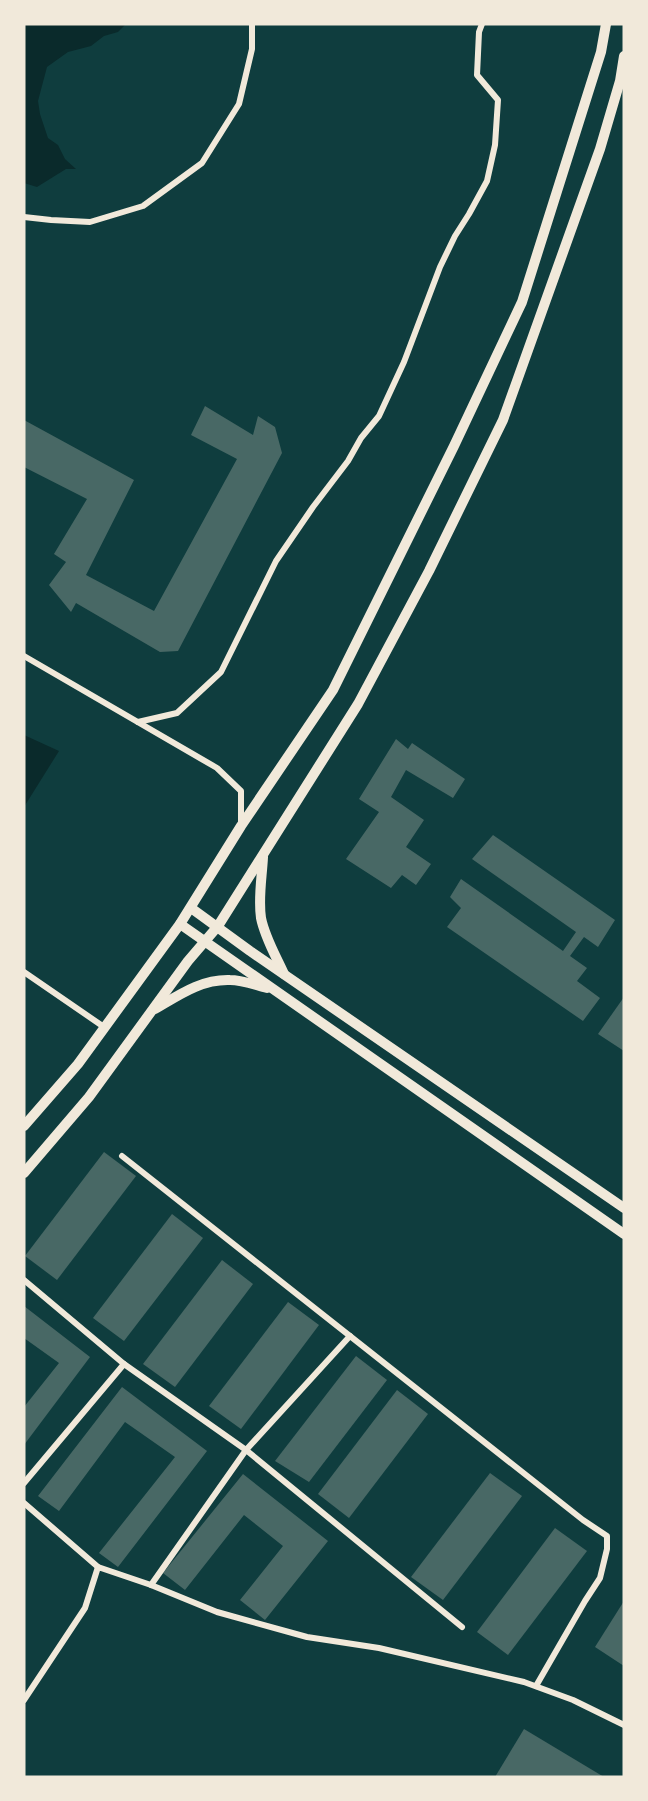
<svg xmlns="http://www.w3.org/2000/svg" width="648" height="1801" font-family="'Roboto Condensed',sans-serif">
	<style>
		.water { fill: #0a2a2b }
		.building { fill: #486865 }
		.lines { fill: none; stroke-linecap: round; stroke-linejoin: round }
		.minor { stroke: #f1e9da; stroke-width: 6 }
		.tertiary { stroke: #f1e9da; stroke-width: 10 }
	</style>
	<rect width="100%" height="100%" fill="#0f3d3e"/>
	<!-- water -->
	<g class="water">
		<path d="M24,24H126L118,32L104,36L91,46L68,52L47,67L38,101L40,114L48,138L58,145L65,159L76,169H66L37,187L24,183Z"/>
		<path d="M24,735L59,751L24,807Z"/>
	</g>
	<!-- building -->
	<g class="building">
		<path d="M205,406L253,435L258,416L275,427L282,453L178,651L160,652L76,603L71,612L49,585L66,562L54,554L87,499L24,467V420L134,480L86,575L154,611L237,459L191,435Z"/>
		<path d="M396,739L408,749L412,743L465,779L453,798L406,770L391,797L424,820L406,847L431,864L416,885L402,875L391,888L346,859L379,812L359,799Z"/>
		<path d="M493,835L615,920L598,947L584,937L570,956L587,968L577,981L600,998L583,1021L447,927L461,908L450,897L461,879L563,951L576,932L472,859Z"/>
		<path d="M624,997V1051L598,1034Z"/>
		<path d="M104,1152L136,1176L57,1280L25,1256Z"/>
		<path d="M172,1214L203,1238L124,1341L93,1318Z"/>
		<path d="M222,1260L253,1284L175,1387L143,1364Z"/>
		<path d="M288,1302L319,1325L241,1429L209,1406Z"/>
		<path d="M24,1306L90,1357L24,1445V1407L59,1363L24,1338Z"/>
		<path d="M356,1356L387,1380L309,1482L275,1461Z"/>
		<path d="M122,1387L207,1451L118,1567L99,1553L175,1457L125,1422L59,1511L38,1496Z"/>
		<path d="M397,1390L428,1414L349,1518L318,1494Z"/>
		<path d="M490,1473L522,1496L443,1600L411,1577Z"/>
		<path d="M243,1474L328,1541L265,1620L240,1600L283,1546L244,1515L185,1590L163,1573Z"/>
		<path d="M555,1528L587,1551L508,1655L477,1632Z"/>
		<path d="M624,1601V1666L595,1647Z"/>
		<path d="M524,1729L604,1777H495Z"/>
	</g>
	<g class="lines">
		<!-- minor -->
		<g class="minor">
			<path d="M24,217L51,220L90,222L143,206L202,163L239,104L252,49V24"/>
			<path d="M24,656L217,768L241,791V822"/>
			<path d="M138,722L177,713L221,672L276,561L313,507L348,461L361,438L379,416L404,362L440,267L455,236L469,214L487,181L495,145L498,100L477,75L479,32L482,24"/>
			<path d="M24,972L104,1027"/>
			<path d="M122,1156L583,1520L607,1536V1549L600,1578L585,1601L536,1686"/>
			<path d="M24,1280L124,1364L246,1450L462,1627"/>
			<path d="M24,1483L124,1364"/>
			<path d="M24,1503L98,1567"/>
			<path d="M151,1585L246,1450L350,1336"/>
			<path d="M24,1700L85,1608L98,1567L151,1585L217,1612L307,1637L379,1648L524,1682L573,1700L624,1725"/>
		</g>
		<!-- tertiary -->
		<g class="tertiary">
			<path d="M263,857C262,877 258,898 261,918C265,938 276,956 284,974"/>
			<path d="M191,908L250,951L624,1208"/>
			<path d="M180,924L624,1234"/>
			<path d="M155,1009C179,995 201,979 230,980C242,980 255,985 267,988"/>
			<path d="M24,1126L78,1064L180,924L241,826L333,690L454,446L522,302L601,52L606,24"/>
			<path d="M24,1173L89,1097L188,961L218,926L358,704L429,571L503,420L600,149L620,81L624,56"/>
		</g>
	</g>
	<!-- border -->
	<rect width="648" height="1801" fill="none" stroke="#f1e9da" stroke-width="51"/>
</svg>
